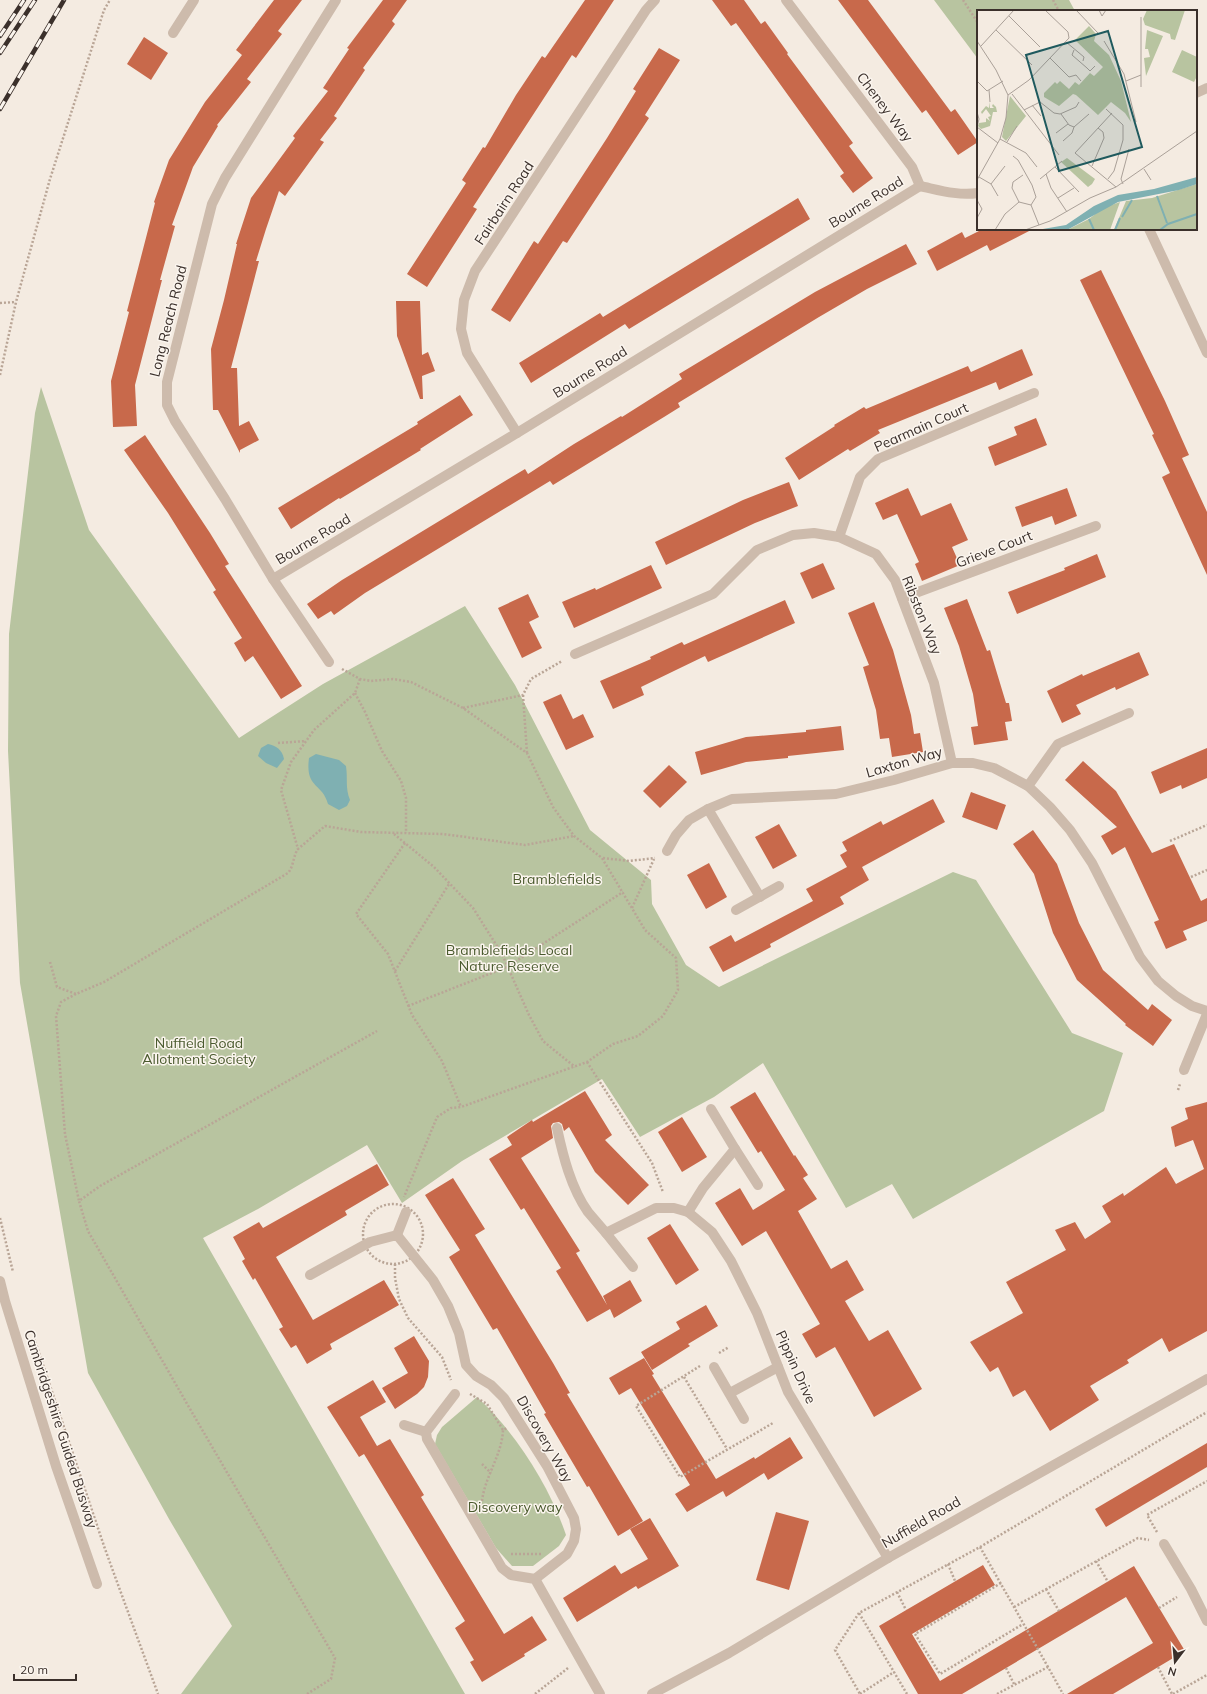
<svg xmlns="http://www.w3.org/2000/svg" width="1207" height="1694" font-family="Mulish,sans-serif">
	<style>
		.green { fill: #b8c4a0 }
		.water { fill: #7fb0b2 }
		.building { fill: #c8694b }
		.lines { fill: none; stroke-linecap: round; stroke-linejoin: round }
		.path { stroke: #b9a596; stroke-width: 2.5; stroke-dasharray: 2 2; stroke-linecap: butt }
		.service { stroke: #cdbbac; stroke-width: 10 }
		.minor { stroke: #cdbbac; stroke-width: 10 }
		.rail-casing { stroke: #3b302b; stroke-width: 4.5 }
		.rail { stroke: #fbf5ee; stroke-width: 3; stroke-dasharray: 9; stroke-linecap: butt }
		.labels { text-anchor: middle; stroke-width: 3; stroke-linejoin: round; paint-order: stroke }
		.street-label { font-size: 14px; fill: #3b302b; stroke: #fbf5ee }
		.park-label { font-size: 14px; fill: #4a5a2e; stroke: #fbf5ee }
		.inset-river { fill: none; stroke: #7fb0b2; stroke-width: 2 }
		.inset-road { fill: none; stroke: #aaa098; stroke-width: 1 }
		.view { fill: #1f5a5e; fill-opacity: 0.15; stroke: #1f5a5e; stroke-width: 2 }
		.inset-edge { fill: none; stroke: #3b302b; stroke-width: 2 }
	</style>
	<rect width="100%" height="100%" fill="#f4ebe1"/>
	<!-- green -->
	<g class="green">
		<path d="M934,0H1069L1075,11H978V59Z"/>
		<path d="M41,387L89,530L239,738L323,684L465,606L515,685L590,830L651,880L652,904L686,965L719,987L953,872L976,880L1072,1033L1123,1053L1104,1111L913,1219L892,1184L846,1208L763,1063L714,1097L640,1137L602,1079L462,1161L402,1203L367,1145L258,1209L203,1238L465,1694H181L232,1626L169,1519L88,1373L20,983L8,751L9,634L35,413Z"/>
		<path d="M477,1397C516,1433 549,1485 566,1535L559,1546L533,1566H512L496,1548L435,1444L437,1435L442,1427Z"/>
	</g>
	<!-- water -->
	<g class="water">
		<path d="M268,744C276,746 282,749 284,759L277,768L266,763L258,756L261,748Z"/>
		<path d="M316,754L339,760L346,766C348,780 345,787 350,800L347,806L339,810L328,804C322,782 305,789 309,758Z"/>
	</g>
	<!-- building -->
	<g class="building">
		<path d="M274,0H302L278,31L282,34L247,79L251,82L217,125L218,126L193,167L172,225L175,226L160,280H162L135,385L137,426L113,427L111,381L129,312L127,311L155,203L154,202L169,160L205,102L242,55L236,50Z"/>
		<path d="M383,0H407L392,21L395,24L363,68L365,70L334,116L337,118L320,140L324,142L285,196L279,191L266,229L256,261H259L231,368H237L239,426L249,421L259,440L240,450V453L218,410H213L211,349L224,300L237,244H236L251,198L295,138L293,136L328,91L323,88L349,49L347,48Z"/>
		<path d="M585,0H614L576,58L572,55L473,207L477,209L427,287L407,274L466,183L462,180L483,147L485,148L516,95L542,56L545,58Z"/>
		<path d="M712,0H744L761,24L765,21L788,53L787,54L853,143L849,146L873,178L853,193L840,176L844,173L736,23L731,26Z"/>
		<path d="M838,0H868L951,112L955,109L978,142L958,155L926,110L922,113Z"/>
		<path d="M144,37L168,53L151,80L127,64Z"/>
		<path d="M659,48L680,60L645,115L649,118L567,243L563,241L510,322L491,310L534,241L538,244L607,138L636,91L633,89Z"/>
		<path d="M798,198L810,219L629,329L625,324L531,383L519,363L600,313L603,317Z"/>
		<path d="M978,229H1033L990,251L987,245L937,271L927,251L962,232L965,238L979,231Z"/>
		<path d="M906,244L917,264L867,289L819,317L678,403L680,407L664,417L553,485L550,481L365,593L334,615L331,611L318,619L307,604L342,580L525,469L528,474L574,444L621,416L622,417L682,379L679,374L815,292Z"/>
		<path d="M1101,270L1165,401L1189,455L1182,458L1207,512V575L1162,477L1170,473L1152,435L1154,434L1080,280Z"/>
		<path d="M396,301H420L422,355L428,352L435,371L422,376L423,399H420L397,336Z"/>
		<path d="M1022,349L1033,375L999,390L996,382L878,430L880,433L850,451L848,449L799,480L785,458L835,426L834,425L864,407L866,409L968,366L971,372Z"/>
		<path d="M460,395L473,415L420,449L421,450L340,499L339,498L291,529L278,508L418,424L417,422Z"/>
		<path d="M1036,418L1047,445L995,466L988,447L1017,435L1014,427Z"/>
		<path d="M145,435L210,533L229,564L225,566L302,686L281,699L253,656L245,662L234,643L242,638L213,592L216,590L168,513L124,450Z"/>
		<path d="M789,482L798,506L755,523L666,565L655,542L743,500Z"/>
		<path d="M908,488L921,516L951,503L968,540L952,547L960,565L922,581L915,564L919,562L897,514L883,520L875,503Z"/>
		<path d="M1067,488L1077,516L1055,525L1052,516L1022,527L1015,507Z"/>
		<path d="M1097,554L1106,577L1017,614L1008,592L1065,570L1064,568Z"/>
		<path d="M823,563L835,589L812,599L800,573Z"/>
		<path d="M651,565L662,588L574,628L562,602L595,588L596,590Z"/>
		<path d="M528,594L539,617L529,622L542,648L522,658L498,608Z"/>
		<path d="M967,599L987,651L990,650L1006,703H1009L1012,721L1005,722L1008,740L974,745L971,727L978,726L973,694L959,646L944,608Z"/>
		<path d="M785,600L795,623L708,662L705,656L676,670L641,687L644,695L613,709L600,681L651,659L650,657L682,642L684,645Z"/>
		<path d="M874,602L893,650L911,715L914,734L920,733L923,752L892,757L889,738L880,739L876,710L863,667L869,665L848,613Z"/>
		<path d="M1139,652L1149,675L1116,690L1115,687L1076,705L1081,714L1062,723L1047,691L1082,674L1083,676Z"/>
		<path d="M561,694L573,719L583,714L594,737L566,750L543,702Z"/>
		<path d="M841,726L844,750L788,756V758L746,762L701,775L695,752L746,737L806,732V730Z"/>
		<path d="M1207,748V778L1182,789L1181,785L1160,794L1151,772Z"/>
		<path d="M1083,761L1116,791L1152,853L1174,844L1201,901L1207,898V921L1183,931L1187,940L1166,949L1154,922L1159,920L1125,847L1112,855L1101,836L1117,827L1065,780Z"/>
		<path d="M669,765L687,782L660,808L643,791Z"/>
		<path d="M971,792L1006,805L997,830L962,817Z"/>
		<path d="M933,799L945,822L862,867L869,880L840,897L844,904L770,944L771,947L723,972L709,947L731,935L735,942L813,901L806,889L847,867L840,855L847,851L842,842L881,821L883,825Z"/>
		<path d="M779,824L797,856L773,869L755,837Z"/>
		<path d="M1033,830L1057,864L1079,923L1103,970L1148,1010L1152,1004L1172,1020L1153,1046L1125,1025L1126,1024L1077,980L1053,933L1034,874L1013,844Z"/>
		<path d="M709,863L727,897L706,909L687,875Z"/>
		<path d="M585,1091L612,1135L605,1140L649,1185L628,1205L595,1172L569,1127L564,1131L562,1124L559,1122L553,1123L551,1126L553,1138L521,1158L580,1251L576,1253L607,1305L603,1296L630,1280L642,1301L614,1318L610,1309L587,1322L556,1271L561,1268L524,1208L521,1210L489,1159L512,1145L507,1137L532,1120L533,1122Z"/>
		<path d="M755,1092L794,1156L795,1155L808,1175L803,1178L817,1199L798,1211L831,1269L847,1260L864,1290L845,1301L869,1341L888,1330L922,1389L874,1417L835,1347L816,1358L802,1334L820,1324L766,1231L742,1246L715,1203L740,1188L753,1210L785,1190L761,1151L758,1153L730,1107Z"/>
		<path d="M1207,1102V1331L1169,1352L1162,1338L1127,1360L1129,1363L1090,1386L1099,1400L1050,1431L1025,1390L1013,1397L998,1367L990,1372L970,1342L1023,1313L1006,1282L1066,1250L1055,1230L1075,1222L1085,1239L1111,1222L1102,1206L1123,1193L1124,1196L1166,1167L1176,1184L1204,1169L1193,1140L1175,1147L1171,1127L1188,1119L1185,1108Z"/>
		<path d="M682,1117L707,1157L682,1172L658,1132Z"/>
		<path d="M377,1164L389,1185L345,1211L347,1215L276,1257L313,1320L384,1280L399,1305L330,1344L332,1349L307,1364L296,1345L291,1348L279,1329L283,1327L255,1278L253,1280L242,1261L245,1259L233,1237L259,1222L263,1228Z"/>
		<path d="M453,1178L485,1229L475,1235L553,1363L570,1393L567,1394L643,1521L618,1536L589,1486L587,1487L544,1414L546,1413L497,1328L493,1330L449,1257L460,1250L425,1195Z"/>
		<path d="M670,1224L699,1270L676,1285L647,1238Z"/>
		<path d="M706,1305L718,1326L688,1344L690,1346L652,1370L641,1352L680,1329L676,1322Z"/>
		<path d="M414,1336L429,1361L428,1377L424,1387L417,1394L395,1409L382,1388L408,1373L394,1348Z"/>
		<path d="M644,1358L654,1374L652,1375L716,1479L754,1457L755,1459L790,1437L803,1458L768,1480L764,1473L726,1497L723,1491L687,1512L675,1494L690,1485L631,1388L619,1395L609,1378Z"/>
		<path d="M373,1380L386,1402L360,1417L377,1446L390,1439L424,1495L421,1497L504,1634L532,1616L547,1640L524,1654L525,1656L482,1682L470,1662L474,1660L455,1628L465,1621L364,1454L359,1457L327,1407Z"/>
		<path d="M1207,1443V1467L1106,1527L1095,1509Z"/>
		<path d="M776,1512L809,1521L789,1590L756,1580Z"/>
		<path d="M650,1518L679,1566L638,1589L636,1586L577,1622L563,1598L615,1565L621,1574L648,1559L630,1529Z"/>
		<path d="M983,1565L995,1585L912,1634L940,1681L1134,1566L1185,1651L1113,1694H1067L1153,1643L1126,1597L962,1694H918L879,1626Z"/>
	</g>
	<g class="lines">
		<!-- path -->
		<g class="path">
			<path d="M963,0L978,23"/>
			<path d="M1053,0L1059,11"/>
			<path d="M0,303L16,302"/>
			<path d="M0,375L16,302L50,179L104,10L110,0"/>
			<path d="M342,669L360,679L371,681L393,679L411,682L463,708L527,753L553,807L574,836L602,858L645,930L676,958L678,990L663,1016L638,1036L613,1044L587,1062L461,1107L451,1108L437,1117L404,1197"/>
			<path d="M360,679L355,693L314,730L291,762L281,790L298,849L325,826L361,832L443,834L525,845L574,836"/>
			<path d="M355,693L365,712L382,751L401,781L406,798V833"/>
			<path d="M523,695L527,753"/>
			<path d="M463,708L523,695L531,679L562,661"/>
			<path d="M278,743L306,741"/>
			<path d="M394,834L434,867L473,908L502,954L529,1015L543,1041L575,1067"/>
			<path d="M1170,841L1207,825"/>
			<path d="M405,843L356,914L388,954L412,1015L442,1061L461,1107"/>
			<path d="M603,858L629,861L655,858"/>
			<path d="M1191,877L1207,870"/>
			<path d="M632,908L654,859"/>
			<path d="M50,962L57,987L76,994L104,982L288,873C294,866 293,856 298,849"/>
			<path d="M395,971L449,884"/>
			<path d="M76,994L61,1002L56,1016L65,1134L79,1201"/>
			<path d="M408,1006L507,967L623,892"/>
			<path d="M587,1062L652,1163L663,1192"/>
			<path d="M1178,1090L1180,1084"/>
			<circle cx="393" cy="1234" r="30"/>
			<path d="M0,1218L13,1272"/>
			<path d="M395,1264V1278L399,1299L408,1318L442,1357L451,1380"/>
			<path d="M34,1338L105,1549L158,1694"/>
			<path d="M719,1353L729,1347"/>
			<path d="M700,1366L636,1406L680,1477L773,1423"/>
			<path d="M684,1377L727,1449"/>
			<path d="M470,1394L487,1404L503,1430"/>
			<path d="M482,1464L491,1473"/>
			<path d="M482,1501C485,1476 502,1455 503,1430L507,1428"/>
			<path d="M1157,1532L1147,1515L1207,1481"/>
			<path d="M980,1547L1207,1412"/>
			<path d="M511,1554H542"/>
			<path d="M1096,1561L1108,1582"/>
			<path d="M948,1564L955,1581"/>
			<path d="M1001,1583L915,1634L940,1674L1023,1624"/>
			<path d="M1046,1589L1059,1611"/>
			<path d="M897,1592L906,1610"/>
			<path d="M1014,1607L1138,1538L1149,1540"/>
			<path d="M1159,1608L1177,1597"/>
			<path d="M859,1613L835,1650L860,1694"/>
			<path d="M1158,1667L1172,1694"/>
			<path d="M1006,1668L1014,1684"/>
			<path d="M307,1694L331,1679L335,1658L186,1402L88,1231L79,1201L100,1186L377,1031"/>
			<path d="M535,1694L568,1668"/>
			<path d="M860,1694L894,1672"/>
			<path d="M907,1694L859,1613L980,1547L1048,1667"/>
			<path d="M997,1694L1048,1667L1063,1694"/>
			<path d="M1173,1694L1207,1675"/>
		</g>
		<!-- service -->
		<g class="service">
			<path d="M1184,1070L1207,1014"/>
			<path d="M714,1367L744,1419"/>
			<path d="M730,1393L778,1367"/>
		</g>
		<!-- minor -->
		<g class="minor">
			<path d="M786,0L912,167L920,186"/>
			<path d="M173,33L194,0"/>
			<path d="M1196,93L1207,88"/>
			<path d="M920,186C939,190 958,196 978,193"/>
			<path d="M1149,229L1207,353"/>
			<path d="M517,433L467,353L461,329L464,300L475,271L646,10L655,0"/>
			<path d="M839,537L860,477L878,459L1034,393"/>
			<path d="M273,579L517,433L920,186"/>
			<path d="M902,598L1096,526"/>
			<path d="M575,654L713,594L757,550L793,535L814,533L839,537L876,554L895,580L934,683L952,763"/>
			<path d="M329,662L273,579L225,499L175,421L167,405V382L212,204L225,178L336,0"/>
			<path d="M1028,786L1058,744L1129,713"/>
			<path d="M708,809L760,897"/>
			<path d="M667,851L676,835L689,820L708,809L732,799L836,794L894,780L952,763H973L994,768L1028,786L1050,807L1070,830L1092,863L1140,957L1158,981L1176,996L1192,1006L1207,1011"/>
			<path d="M736,910L779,886"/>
			<path d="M557,1128C563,1156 571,1188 588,1212C594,1219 600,1226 606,1233L656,1208H674L688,1212L712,1232L731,1261L757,1313L788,1392L888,1558"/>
			<path d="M735,1149L758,1185"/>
			<path d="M688,1212L703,1188L735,1149L711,1109"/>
			<path d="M606,1233L633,1267"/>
			<path d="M397,1235L406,1212"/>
			<path d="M310,1275L370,1242L397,1235L433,1280L448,1306L459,1333L466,1365L476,1376L491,1385L504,1398L547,1466L574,1518L576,1529L574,1541L567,1554L535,1579"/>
			<path d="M0,1281L5,1301L56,1466L97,1584"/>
			<path d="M455,1394L426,1432L427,1439L502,1568L511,1575L535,1579L600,1694"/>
			<path d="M404,1425L426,1432"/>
			<path d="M1164,1544L1191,1589L1207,1621"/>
			<path d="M652,1694L729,1653L888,1558L1207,1379"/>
		</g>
		<!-- rail casing -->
		<g class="rail-casing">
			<g id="rail">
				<path d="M0,36L24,0"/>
				<path d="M0,53L35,0"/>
				<path d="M0,109L64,0"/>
			</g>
		</g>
		<!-- rail -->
		<use href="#rail" class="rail"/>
	</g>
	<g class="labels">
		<!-- street labels -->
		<g class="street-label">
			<text transform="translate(885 107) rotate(53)" y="5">Cheney Way</text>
			<text transform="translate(866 202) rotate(-32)" y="5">Bourne Road</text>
			<text transform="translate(504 203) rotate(-57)" y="5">Fairbairn Road</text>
			<text transform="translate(168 321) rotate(-76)" y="5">Long Reach Road</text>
			<text transform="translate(590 372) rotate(-32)" y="5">Bourne Road</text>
			<text transform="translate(921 427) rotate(-24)" y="5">Pearmain Court</text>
			<text transform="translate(313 539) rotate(-31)" y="5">Bourne Road</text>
			<text transform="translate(994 549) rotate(-21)" y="5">Grieve Court</text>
			<text transform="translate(922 615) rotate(68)" y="5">Ribston Way</text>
			<text transform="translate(904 762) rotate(-16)" y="5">Laxton Way</text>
			<text transform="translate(796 1367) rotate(66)" y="5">Pippin Drive</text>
			<text transform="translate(61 1429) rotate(72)" y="5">Cambridgeshire Guided Busway</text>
			<text transform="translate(545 1439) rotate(60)" y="5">Discovery Way</text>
			<text transform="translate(921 1522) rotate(-30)" y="5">Nuffield Road</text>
		</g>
		<!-- park labels -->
		<g class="park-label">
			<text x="557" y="884">Bramblefields</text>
			<text x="509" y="955">Bramblefields Local<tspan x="509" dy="16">Nature Reserve</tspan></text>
			<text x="199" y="1048">Nuffield Road<tspan x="199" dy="16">Allotment Society</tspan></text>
			<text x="515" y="1512">Discovery way</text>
		</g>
	</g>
	<!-- overview -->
	<g transform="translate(977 10)">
		<rect width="220" height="220" fill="#f4ebe1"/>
		<path d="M170,0H208L198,30L194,29L193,24L168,15L166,9ZM112,16L119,24L117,31L132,45L144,71L154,112L148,103L134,92L121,105L99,85L96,84L82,96L67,87V83L78,72L80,74L83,71L92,79L98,72L102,75L113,63L117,66L126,57L98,30ZM170,20L186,26L169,66L167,48L173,47L171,39H168ZM205,40L220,47V66L217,72L195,62ZM33,86L49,106L29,131L25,127ZM13,92V98H17L15,96L16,94L19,97L20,102H16L13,116L4,119L1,116L2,113L9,112V108L13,111L11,107L14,106L9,99L5,104L4,102L9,96L12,98ZM90,148L118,169L115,174L111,177L84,152ZM220,174V220H137L149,191L175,188ZM143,192L133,220H90L112,209L126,198Z" fill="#b8c4a0"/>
		<path d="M220,167V174L202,180L141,192L90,220H60L89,215L117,196L141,185L177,179Z" fill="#7fb0b2"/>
		<path class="inset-river" d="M180,186L190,213M145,207L155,190M112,209L117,220M138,220L143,208M183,220L191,214L220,204"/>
		<path class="inset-road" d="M99,0L121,23M122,0L125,6L129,0M32,6L63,37M19,20L55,55M0,31L19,60L31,85L29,108L23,129L0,170M127,31L147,64L159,112M89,32L107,47L106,51M4,36L37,0M97,40L95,45L110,58L113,61L118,56M73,48L92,67L99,65L104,71M0,71L10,81L26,71M149,71L164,65M164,77V7M12,80L13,92M35,84L82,145M31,85L52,70L92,28L91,22L68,0M55,95L64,106M129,99L146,115V130L137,161L131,169M47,100L63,92L77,103L83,104L99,97L102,92M0,102L2,109L0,117M84,104L92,115L97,117L112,104M0,117L21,133M79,123L91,114M23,129L49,143L60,157M86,131L95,123L97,117M30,132L40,116M98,143L139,177M98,143L135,103M36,146L41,150L55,175L59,187L54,195L42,192L35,178L36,172L46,165M115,156L127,128L126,122L121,118M78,157L102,182M167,159L174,170M69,164L74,178L90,202M2,167L14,174L21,186M63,169L85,151M14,174L28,156M146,174L144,169L152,139M81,188L97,178M0,190L5,199L0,208M54,195L62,215M18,220L28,204L42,192M48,220L73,211L113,188L139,177L220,121"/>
		<path class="view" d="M131,21L165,137L82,161L49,45Z"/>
		<rect width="220" height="220" class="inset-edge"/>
	</g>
	<!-- north arrow -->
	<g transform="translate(1175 1662) rotate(196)" stroke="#fbf5ee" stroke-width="3" paint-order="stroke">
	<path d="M0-3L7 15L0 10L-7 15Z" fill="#3b302b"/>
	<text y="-6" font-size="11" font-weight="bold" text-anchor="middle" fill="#3b302b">N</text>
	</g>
	<!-- scale -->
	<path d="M14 1674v6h62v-6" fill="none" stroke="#3b302b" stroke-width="2"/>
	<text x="20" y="1674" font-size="12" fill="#3b302b" stroke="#fbf5ee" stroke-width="3" paint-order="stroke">20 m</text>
</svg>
